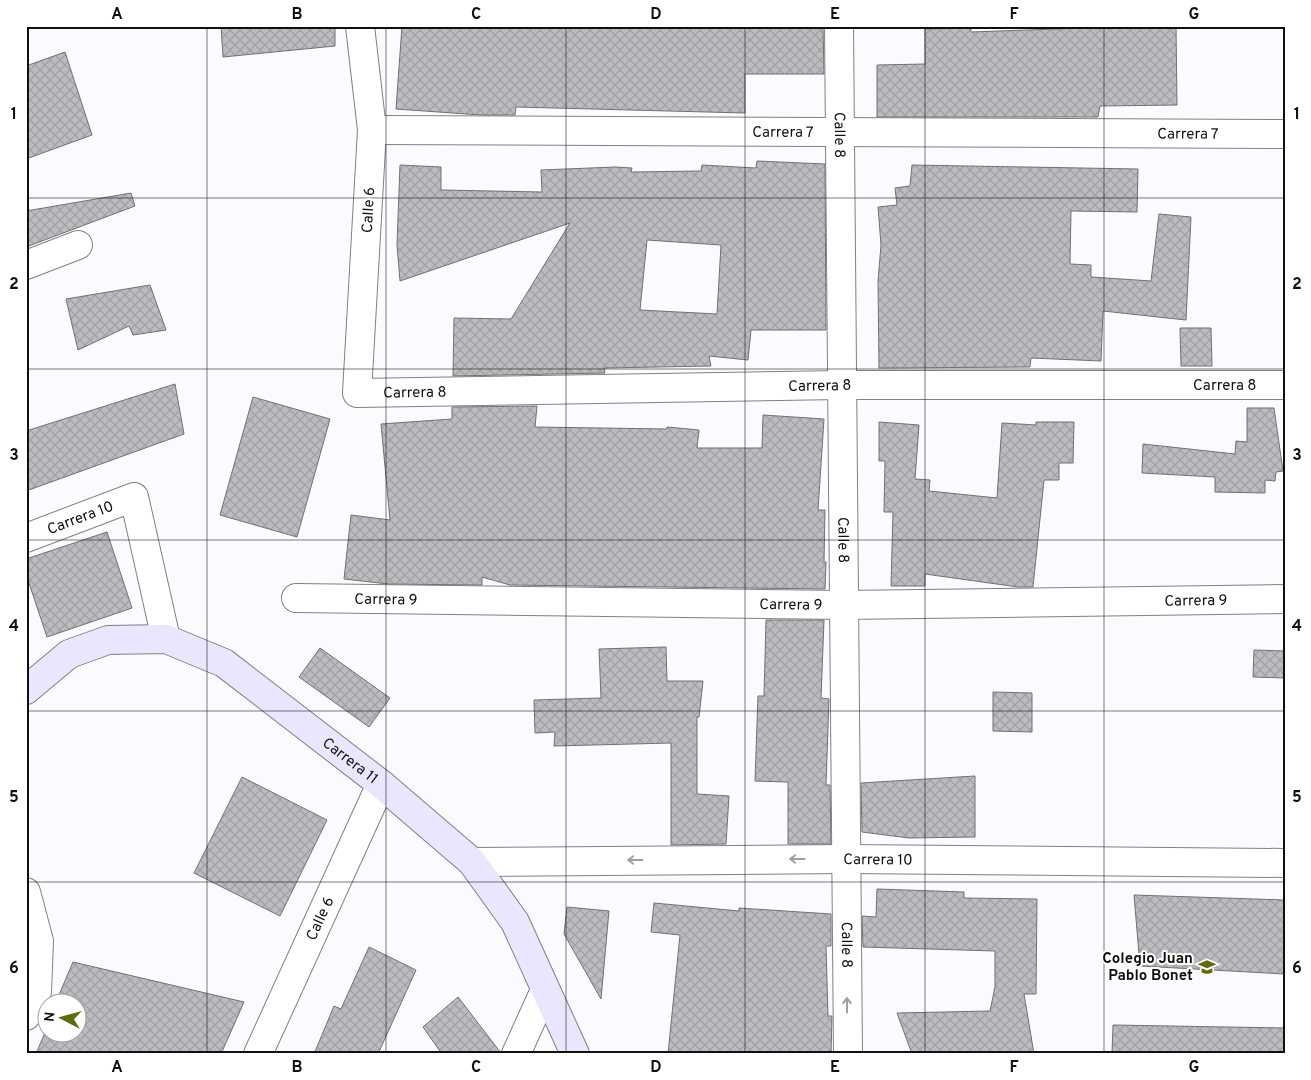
<svg xmlns="http://www.w3.org/2000/svg" width="1311" height="1080" font-family="Overpass,sans-serif">
	<style>
		.building { fill: url(#building-cross-hatch); stroke: #717075; fill-rule: evenodd }
		.lines { fill: none; stroke-linecap: round; stroke-linejoin: round }
		.street-casing { stroke: #818084; stroke-width: 30 }
		.secondary-casing { stroke: #818084; stroke-width: 30 }
		.street { stroke: #fff; stroke-width: 28 }
		.secondary { stroke: #ebe5fd; stroke-width: 28 }
		.oneway { stroke: #9f9fa0 }
		.grid { fill: none; stroke: #101011; stroke-width: 1; stroke-opacity: 0.55 }
		.labels { text-anchor: middle; stroke-width: 4; stroke-linejoin: round; paint-order: stroke }
		.street-label { font-size: 15px; fill: #101011; stroke: #fff }
		.poi-label { font-size: 15px; font-weight: bold; fill: #101011; stroke: #fff; text-anchor: end }
		.neatline { fill: none; stroke: #101011; stroke-width: 2 }
		.grid-label { font-size: 16px; text-anchor: middle; font-weight: bold; fill: #101011 }
	</style>
	<defs>
		<pattern id="building-cross-hatch" width="8" height="8" patternUnits="userSpaceOnUse" patternTransform="scale(1.25)"><rect width="8" height="8" fill="#bcbbc0"/><path d="M0 0l8 8M0 8l8-8" fill="none" stroke="#a1a0a4"/></pattern>
	</defs>
	<rect width="100%" height="100%" fill="#fbfaff"/>
	<!-- building -->
	<g class="building">
		<path d="M221,26H335V46L223,57Z"/>
		<path d="M402,26H823L824,74H745V113L516,107L515,115H481L396,109Z"/>
		<path d="M1141,26H1176L1177,105L1100,106L1098,117H877V65L925,64V29L971,28V32Z"/>
		<path d="M65,52L92,135L26,159V66Z"/>
		<path d="M757,161L825,164L826,330H751L748,360L709,356L711,366L604,368L605,373L453,376L454,318L511,319L570,223L400,281L397,245L400,165L441,167V190L542,192L541,170L615,167L632,168L631,172L701,171L702,165L756,168ZM647,240L721,245L717,314L640,310Z"/>
		<path d="M912,165L1138,169L1137,212L1071,211L1070,264L1091,265V277L1151,281L1159,214L1191,217L1186,320L1103,311L1101,361L1031,358L1030,367L879,368L878,281L881,245L878,207L897,205L895,188L910,186Z"/>
		<path d="M131,193L135,206L26,247V211Z"/>
		<path d="M150,285L166,330L133,335L129,326L78,350L66,299Z"/>
		<path d="M1180,328H1211L1212,366H1181Z"/>
		<path d="M175,384L184,434L26,491V431Z"/>
		<path d="M253,397L330,419L297,537L220,515Z"/>
		<path d="M537,406L535,427L667,429V427L699,430L697,448H762L763,415L824,419L818,510H825L824,562H826L825,589L510,585L482,577V585L388,584L344,579L351,515L390,520L381,424L452,419V407Z"/>
		<path d="M1247,408H1274L1283,471L1276,472L1275,481L1265,480V493L1215,492V477L1142,473L1143,444L1235,454L1236,441L1247,442Z"/>
		<path d="M879,422L919,425L915,479L930,480L929,491L997,498L1002,423L1036,425V422H1074L1073,463H1059V480H1044L1033,587H1018L925,574V586H891L893,512H884L885,461H879Z"/>
		<path d="M107,532L132,608L47,637L26,574V559Z"/>
		<path d="M766,620H824L821,698L829,699L826,785H830L831,844H788V782L755,781L758,696H764Z"/>
		<path d="M666,647L667,681H703L699,717H697V794L729,796L726,844L671,845V743L554,746L555,732L535,733L534,700L601,698L599,649Z"/>
		<path d="M320,648L390,698L369,727L299,677Z"/>
		<path d="M1254,650L1285,651V678L1253,677Z"/>
		<path d="M993,692L1032,693V732L993,731Z"/>
		<path d="M975,776V837L909,838L862,832L861,783Z"/>
		<path d="M242,777L327,820L280,916L194,873Z"/>
		<path d="M877,889L964,892V898L1037,899L1036,994H1024L1034,1054H912L897,1013L990,1011L995,987V951L863,947L862,916L876,917Z"/>
		<path d="M1134,895L1285,900V974L1140,966Z"/>
		<path d="M654,903L739,911V908L831,914V946H826L828,1016H832L831,1054H668L680,935L651,932Z"/>
		<path d="M567,907L609,911L601,999L564,934Z"/>
		<path d="M369,947L416,970L378,1054H314L334,1006L341,1009Z"/>
		<path d="M73,962L244,1002L221,1054H36L48,1025V1032H78V1002H56Z"/>
		<path d="M458,997L501,1053V1054H442L423,1027Z"/>
		<path d="M1113,1025L1285,1028V1054H1112Z"/>
	</g>
	<g class="lines">
		<!-- street casing -->
		<g class="street-casing">
			<g id="street">
				<path id="s1" d="M360,26L372,130L357,393L842,385H1285"/>
				<path id="s2" d="M839,26L848,1054"/>
				<path id="s3" d="M372,130L1285,134"/>
				<path d="M26,265L78,245"/>
				<path id="s4" d="M26,538L134,497L166,639"/>
				<path id="s5" d="M296,598L844,605L1285,599"/>
				<path id="s6" d="M472,862L846,859L1285,863"/>
				<path d="M26,892L39,941L37,992L26,1016"/>
				<path id="s7" d="M258,1054L381,784"/>
				<path d="M516,1054L545,990"/>
			</g>
		</g>
		<!-- secondary casing -->
		<g class="secondary-casing">
			<g id="secondary">
				<path id="s8" d="M26,690L69,654L108,640L166,639L224,663L381,784L472,862L515,922L575,1054"/>
			</g>
		</g>
		<!-- street -->
		<use href="#street" class="street"/>
		<!-- secondary -->
		<use href="#secondary" class="secondary"/>
	</g>
	<!-- one-way arrows -->
	<defs><path id="oneway-shaft" d="M-6 0H5M1.5-3L5.5 0L1.5 3" fill="none" stroke-width="1.6" stroke-linecap="round" stroke-linejoin="round" transform="scale(1.25)"/></defs>
	<g class="oneway">
		<use href="#oneway-shaft" transform="translate(797 859) rotate(180)"/>
		<use href="#oneway-shaft" transform="translate(635 860) rotate(180)"/>
		<use href="#oneway-shaft" transform="translate(847 1005) rotate(-90)"/>
	</g>
	<!-- grid -->
	<path class="grid" d="M207,26V1054M386,26V1054M566,26V1054M745,26V1054M925,26V1054M1104,26V1054M26,198H1285M26,369H1285M26,540H1285M26,711H1285M26,882H1285"/>
	<!-- icons -->
	<defs>
		<g id="school-bare" transform="scale(1.35)"><path d="M0-5L7-2L0 1L-7-2ZM-4 1L0 2.5L4 1V4Q0 6-4 4Z" fill="#606a0f" stroke="#fff" stroke-width="2.5" paint-order="stroke"/></g>
	</defs>
	<g fill-rule="evenodd">
		<use href="#school-bare" x="1207" y="967"/>
	</g>
	<g class="labels">
		<!-- street labels -->
		<g class="street-label">
			<text dy="5" stroke="none"><textPath href="#s3" startOffset="411">Carrera 7</textPath></text>
			<text dy="5" stroke="none"><textPath href="#s3" startOffset="816">Carrera 7</textPath></text>
			<text dy="5" stroke="none"><textPath href="#s2" startOffset="109">Calle 8</textPath></text>
			<text transform="translate(368 210) rotate(-87)" y="5">Calle 6</text>
			<text dy="5" stroke="none"><textPath href="#s1" startOffset="1236">Carrera 8</textPath></text>
			<text dy="5" stroke="none"><textPath href="#s1" startOffset="831">Carrera 8</textPath></text>
			<text dy="5" stroke="none"><textPath href="#s1" startOffset="426">Carrera 8</textPath></text>
			<text dy="5" stroke="none"><textPath href="#s4" startOffset="58">Carrera 10</textPath></text>
			<text dy="5" stroke="none"><textPath href="#s2" startOffset="514">Calle 8</textPath></text>
			<text dy="5" stroke="none"><textPath href="#s5" startOffset="90">Carrera 9</textPath></text>
			<text dy="5" stroke="none"><textPath href="#s5" startOffset="900">Carrera 9</textPath></text>
			<text dy="5" stroke="none"><textPath href="#s5" startOffset="495">Carrera 9</textPath></text>
			<text dy="5" stroke="none"><textPath href="#s8" startOffset="378">Carrera 11</textPath></text>
			<text dy="5" stroke="none"><textPath href="#s6" startOffset="406">Carrera 10</textPath></text>
			<text dy="5" stroke="none"><textPath href="#s7" startOffset="149">Calle 6</textPath></text>
			<text dy="5" stroke="none"><textPath href="#s2" startOffset="919">Calle 8</textPath></text>
		</g>
		<!-- poi labels -->
		<g class="poi-label">
			<text x="1193" y="963">Colegio Juan<tspan x="1193" dy="17">Pablo Bonet</tspan></text>
		</g>
	</g>
	<!-- border -->
	<rect width="1311" height="1080" fill="none" stroke="#ffffff" stroke-width="55"/>
	<!-- north arrow -->
	<g transform="translate(62 1018) rotate(276)"><circle r="24" fill="#ffffff" stroke="#9f9fa0"/>
	<path d="M0-4L9 19L0 12L-9 19Z" fill="#606a0f"/>
	<text y="-8" font-size="14" font-weight="bold" text-anchor="middle" fill="#101011">N</text>
	</g>
	<rect x="28" y="28" width="1256" height="1024" class="neatline"/>
	<g class="grid-label">
		<text x="117" y="19">A</text>
		<text x="297" y="19">B</text>
		<text x="476" y="19">C</text>
		<text x="656" y="19">D</text>
		<text x="835" y="19">E</text>
		<text x="1014" y="19">F</text>
		<text x="1194" y="19">G</text>
		<text x="14" y="119">1</text>
		<text x="1297" y="119">1</text>
		<text x="14" y="289">2</text>
		<text x="1297" y="289">2</text>
		<text x="14" y="460">3</text>
		<text x="1297" y="460">3</text>
		<text x="14" y="631">4</text>
		<text x="1297" y="631">4</text>
		<text x="14" y="802">5</text>
		<text x="1297" y="802">5</text>
		<text x="14" y="973">6</text>
		<text x="1297" y="973">6</text>
		<text x="117" y="1072">A</text>
		<text x="297" y="1072">B</text>
		<text x="476" y="1072">C</text>
		<text x="656" y="1072">D</text>
		<text x="835" y="1072">E</text>
		<text x="1014" y="1072">F</text>
		<text x="1194" y="1072">G</text>
	</g>
</svg>
